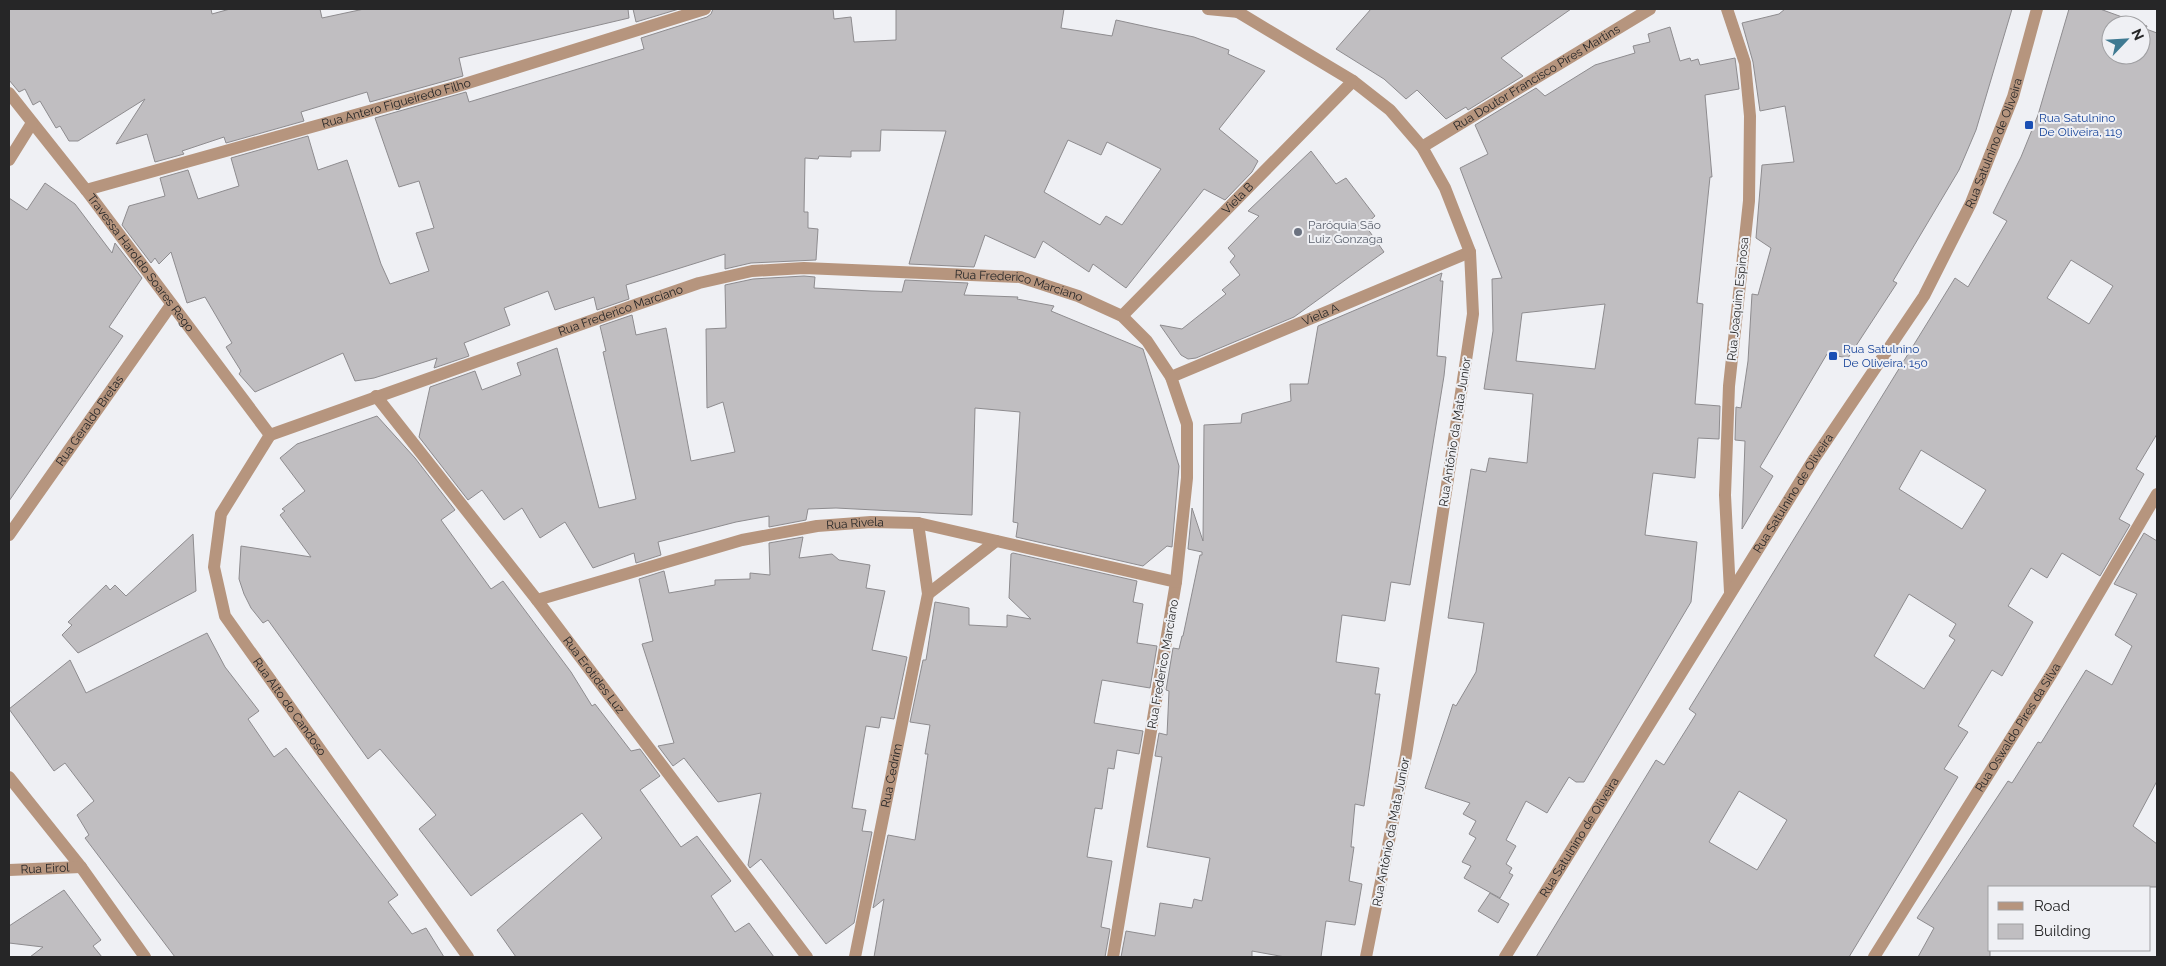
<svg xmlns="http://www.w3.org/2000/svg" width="2166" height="966" font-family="Raleway,sans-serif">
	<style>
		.building { fill: #c0bec1; stroke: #8e8c8f; fill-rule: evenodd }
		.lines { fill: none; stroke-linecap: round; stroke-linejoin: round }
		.minor { stroke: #b6957e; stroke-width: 12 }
		.transit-dot { fill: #1a4fb4; stroke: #eff0f4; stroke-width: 2 }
		.worship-dot { fill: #6b7280; stroke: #eff0f4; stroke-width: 2 }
		.labels { text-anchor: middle; stroke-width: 4; stroke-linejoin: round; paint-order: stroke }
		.street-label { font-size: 12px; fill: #262627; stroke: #eff0f4 }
		.transit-label { font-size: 12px; fill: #164399; stroke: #eff0f4; text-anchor: start }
		.worship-label { font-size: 12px; fill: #5b616d; stroke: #eff0f4; text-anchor: start }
	</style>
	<rect width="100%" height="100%" fill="#eff0f4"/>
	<!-- building -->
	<g class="building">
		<path d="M9,9H211L212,14L230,9H320L322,18L364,9H628L629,18L459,58L463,76L370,102L367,92L301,112L304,121L226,143L224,137L182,151L184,154L155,162L147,134L116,144L145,99L78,141H69L60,126L56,128L40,101L33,105L25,89L19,92L9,80Z"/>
		<path d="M633,9H679L636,22Z"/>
		<path d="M713,9H833L834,19L851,17L854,42L896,40V9H1064L1061,28L1112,36L1116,20L1194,37L1229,50L1228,54L1265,71L1219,129L1258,161L1252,172L1225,200L1204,189L1126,288L1093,264L1089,272L1043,241L1035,258L985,235L974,267L909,264L946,131L881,130L880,151H851V157L819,156L818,159L805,158L804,212H808V228L818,229L816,260L751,263L725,269V254L626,285L629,299L597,310L594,297L555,310L548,291L504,308L510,325L464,343L469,356L434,368L437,358L374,378L355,381L343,353L255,392L239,374L241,371L226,347L232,343L205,297L187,303L171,252L159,264L155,258L151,263L122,225L129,206L165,196L160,178L188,170L198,199L239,186L231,158L308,136L318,170L347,160L381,264L390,284L429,271L416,233L434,228L419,181L399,187L375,118L466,92L469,102L644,49L641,38L707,17L711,14ZM1068,140L1101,155L1107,142L1161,169L1122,225L1106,216L1100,225L1044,192Z"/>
		<path d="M1371,9H1571L1501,58L1523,76L1468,110L1466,107L1446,119L1417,90L1406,99L1384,79L1336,49Z"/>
		<path d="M1785,9H2012L1976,130L1959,170L1893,281L1897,283L1848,358L1827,354L1760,467L1773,476L1742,529L1745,441L1735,440L1736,407L1741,408L1748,361L1752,294L1758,295L1771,248L1756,238L1762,165L1794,162L1785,106L1760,111L1753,62L1742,23L1779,14Z"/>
		<path d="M2069,9H2100L2147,26L2146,29L2157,33V434L2136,469L2144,474L2119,519L2130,525L2100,576L2062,553L2047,578L2031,568L2008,606L2033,622L2002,676L1992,670L1958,726L1968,732L1944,769L1958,777L1849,957H1536L1656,760L1664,765L1696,714L1689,709L1955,278L1968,287L2007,221L1993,213L2021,157L2038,115ZM2111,25H2141V55H2111ZM2071,260L2113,286L2089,324L2047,298ZM1921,450L1986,490L1962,529L1899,489ZM1909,594L1956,624L1949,636L1955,640L1924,689L1874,656ZM1739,791L1787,820L1757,870L1709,842Z"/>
		<path d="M1670,27L1680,61L1690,58L1691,61L1698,59L1700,65L1735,58L1739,89L1705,95L1712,177H1710L1697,303L1703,304L1695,404L1720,406L1719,439L1698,438L1695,478L1653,473L1645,535L1697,542L1691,602L1584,782H1576L1569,777L1547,813L1526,801L1506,840L1516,846L1506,864L1512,868L1509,873L1513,875L1500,898L1464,878L1471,866L1462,862L1476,838L1469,834L1476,821L1463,814L1470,803L1425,788L1453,704L1456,706L1476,672L1484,623L1448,618L1471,469L1486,472L1489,458L1527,463L1533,394L1484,389L1493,331L1492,279L1502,278L1460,168L1488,154L1475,125L1536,88L1545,96L1595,65L1635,53L1633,46L1650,42L1648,34ZM1605,304L1595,369L1516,361L1522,313Z"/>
		<path d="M1311,151L1336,184L1346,178L1375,216L1365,225L1384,252L1294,317L1196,358L1188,359L1181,355L1160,325L1182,329L1226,294L1222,290L1240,275L1230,262L1235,256L1228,248L1259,216L1248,211Z"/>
		<path d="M45,183L75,204L112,253L115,243L142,278L109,327L123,336L9,501V198L27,210Z"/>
		<path d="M1442,273L1440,281H1443L1437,356L1446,357L1444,376L1410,585L1391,582L1385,621L1342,615L1336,662L1379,668L1375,694H1380L1364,806L1355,804L1351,847H1354L1349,881L1362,884L1355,925L1326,921L1321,957H1285L1252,951V957H1121L1126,931L1155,936L1160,903L1192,908L1194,899L1202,901L1210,858L1147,847L1162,757L1155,756L1159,733L1167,735L1169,691L1166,690L1173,648L1179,649L1182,636H1183L1200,555H1202V552L1188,549L1192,508L1203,541L1204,425L1241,423L1242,414L1291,401L1290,384H1308L1318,326Z"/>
		<path d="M804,276L815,277L814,288L871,291L902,292L905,280L968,283L964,295L1018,297L1017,299L1054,306L1051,311L1143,349L1179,466L1172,547L1167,546L1143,566L1016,537L1018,523L1013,522L1020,412L975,408L972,515L836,508L808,509L806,520L769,527V516L736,522L658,542L661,555L636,563L634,553L593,568L565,522L540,538L522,508L504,520L482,490L468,500L419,437L430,387L475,371L482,390L521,375L517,363L557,348L599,508L636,499L603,352L606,351L600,326L632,315L636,335L666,328L691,461L735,452L723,402L707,408L706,329L726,328L725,285L753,279Z"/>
		<path d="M377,416L415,458L455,510L441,520L491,589L503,581L571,672L592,706L595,704L631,751L640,749L660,776L640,790L681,847L697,836L731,881L711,896L735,932L749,923L774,957H516L497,930L602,838L582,813L471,896L419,829L436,815L380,749L368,759L268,620L263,623L251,608L244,594L239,579L241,546L311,557L280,515L285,511L282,509L305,491L280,458L297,444Z"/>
		<path d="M2144,533L2157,541V781L2133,826L2157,844V887H1990V957H1918L1934,928L1917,918L2008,781L2012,783L2038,742L2041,743L2086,670L2112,685L2132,646L2115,635L2137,594L2114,584Z"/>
		<path d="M193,534L196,591L78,653L62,635L72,625L68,622L106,585L110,590L115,585L126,596Z"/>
		<path d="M803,537L799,558L832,554L839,560L870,565L866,588L885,591L872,650L907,657L894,719L881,717L879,728L866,726L852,808L866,810L862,831L872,832L854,923L826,944L761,859L750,868L748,865L761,793L718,802L684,758L673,766L658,746L674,743L642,644L653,641L639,579L664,571L669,593L715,585V580L750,579V573L770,575L769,543Z"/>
		<path d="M1013,553L1137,581L1133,602L1143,604L1137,643L1157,646L1150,688L1102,680L1094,723L1143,731L1139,754L1117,750L1114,769L1108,768L1102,809L1095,808L1087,857L1112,861L1101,927L1110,929L1105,957H874L884,899L873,908L888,835L915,840L928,754H925L930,725L910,722L923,660H926L935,602L969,608V625L1007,627V615L1031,619L1009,598L1011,554Z"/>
		<path d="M207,633L225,667L259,711L248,719L274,757L286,748L398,895L388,902L412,934L426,928L444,957H175L85,838L89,835L77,815L94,801L65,763L54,771L9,709L70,660L86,693Z"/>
		<path d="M64,890L101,940L93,946L102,957H30L43,947L9,943V926Z"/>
		<path d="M1490,893L1509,904L1498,923L1478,911Z"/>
	</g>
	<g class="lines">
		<!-- minor -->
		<g class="minor">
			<path d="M1208,9L1239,12"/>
			<path d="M1233,9L1353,81L1390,110L1422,147L1445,188L1470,252L1473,314L1406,755L1366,957"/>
			<path d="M1727,9L1745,63L1750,116L1749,201L1729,386L1725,495L1730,592"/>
			<path id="s1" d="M9,93L86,190L270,435"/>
			<path id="s2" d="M1422,147L1650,9"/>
			<path d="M9,160L32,123"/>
			<path id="s3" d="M86,190L455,87L705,9"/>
			<path id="s4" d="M1122,316L1353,81"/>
			<path id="s5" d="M1171,377L1470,252"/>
			<path id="s6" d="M376,396L537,600L807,957"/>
			<path id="s7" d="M270,435L638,304L699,283L752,271L804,268L1020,277L1078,296L1122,316L1147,341L1171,377L1187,424V478L1176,582L1113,957"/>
			<path id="s8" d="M270,435L221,514L214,567L225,616L468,957"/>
			<path id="s9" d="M9,535L171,305"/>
			<path d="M928,594L996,541"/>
			<path id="s10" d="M537,600L742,540L817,526L871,522L918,523L1176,582"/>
			<path d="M9,777L81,867L145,957"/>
			<path id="s11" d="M9,870L81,867"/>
			<path id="s12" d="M855,957L928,594L918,523"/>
			<path id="s13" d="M1505,957L1814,459L1924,296L1971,203L2013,97L2037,9"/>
			<path id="s14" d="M1874,957L2052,673L2157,494"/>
		</g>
	</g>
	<!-- markers -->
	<g class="transit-dot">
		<rect x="2024" y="120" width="10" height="10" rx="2.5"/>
		<rect x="1828" y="351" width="10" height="10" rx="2.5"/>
	</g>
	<circle class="worship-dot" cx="1298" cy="232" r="5"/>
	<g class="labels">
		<!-- street labels -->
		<g class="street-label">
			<text dy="4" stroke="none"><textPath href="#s2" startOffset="134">Rua Doutor Francisco Pires Martins</textPath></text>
			<text dy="4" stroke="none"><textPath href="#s3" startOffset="322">Rua Antero Figueiredo Filho</textPath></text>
			<text dy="4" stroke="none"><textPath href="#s13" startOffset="951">Rua Satulnino de Oliveira</textPath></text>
			<text dy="4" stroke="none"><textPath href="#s4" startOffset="165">Viela B</textPath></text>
			<text dy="4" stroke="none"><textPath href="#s1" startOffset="215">Travessa Haroldo Soares Rego</textPath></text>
			<text dy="4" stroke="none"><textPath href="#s7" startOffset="778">Rua Frederico Marciano</textPath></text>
			<text transform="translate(1738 299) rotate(-84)" y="4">Rua Joaquim Espinosa</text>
			<text dy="4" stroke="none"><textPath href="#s7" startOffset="372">Rua Frederico Marciano</textPath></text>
			<text dy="4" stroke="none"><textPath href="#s5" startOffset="162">Viela A</textPath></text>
			<text dy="4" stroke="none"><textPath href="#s9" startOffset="140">Rua Geraldo Bretas</textPath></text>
			<text transform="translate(1455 432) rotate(-81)" y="4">Rua Antônio da Mata Junior</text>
			<text dy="4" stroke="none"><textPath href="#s13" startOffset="546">Rua Satulnino de Oliveira</textPath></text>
			<text dy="4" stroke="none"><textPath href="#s10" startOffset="328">Rua Rivela</textPath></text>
			<text transform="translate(1163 664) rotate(-80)" y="4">Rua Frederico Marciano</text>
			<text dy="4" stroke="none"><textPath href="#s6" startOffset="354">Rua Erotides Luz</textPath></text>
			<text dy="4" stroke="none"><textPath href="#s8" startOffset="308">Rua Alto do Candoso</textPath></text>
			<text dy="4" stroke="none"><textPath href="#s14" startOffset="271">Rua Oswaldo Pires da Silva</textPath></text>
			<text dy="4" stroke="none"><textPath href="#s12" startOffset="185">Rua Cedrim</textPath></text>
			<text transform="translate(1391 832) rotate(-79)" y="4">Rua Antônio da Mata Junior</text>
			<text dy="4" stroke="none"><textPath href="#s13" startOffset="141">Rua Satulnino de Oliveira</textPath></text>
			<text dy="4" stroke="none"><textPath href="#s11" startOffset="36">Rua Eirol</textPath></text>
		</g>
		<!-- transit labels -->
		<g class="transit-label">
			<text x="2039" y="122">Rua Satulnino<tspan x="2039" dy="14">De Oliveira, 119</tspan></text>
			<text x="1843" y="353">Rua Satulnino<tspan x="1843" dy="14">De Oliveira, 150</tspan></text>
		</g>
		<!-- worship labels -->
		<g class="worship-label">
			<text x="1308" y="229">Paróquia São<tspan x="1308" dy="14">Luiz Gonzaga</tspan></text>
		</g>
	</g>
	<!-- border -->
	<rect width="2166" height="966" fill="none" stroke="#262627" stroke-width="20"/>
	<!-- legend -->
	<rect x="1988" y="886" width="162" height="65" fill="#eff0f4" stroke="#9f9fa2"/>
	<rect x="1998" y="902" width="25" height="8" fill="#b6957e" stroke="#9f9fa2"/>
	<text x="2034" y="911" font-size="15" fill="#262627">Road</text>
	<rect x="1998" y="924" width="25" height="15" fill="#c0bec1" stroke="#9f9fa2"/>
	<text x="2034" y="936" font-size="15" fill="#262627">Building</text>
	<!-- north arrow -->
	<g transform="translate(2126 40) rotate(65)"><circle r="24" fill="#eff0f4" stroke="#9f9fa2"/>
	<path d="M0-4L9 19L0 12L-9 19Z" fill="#3f7a92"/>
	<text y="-8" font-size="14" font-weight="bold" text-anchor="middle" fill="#262627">N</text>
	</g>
</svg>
